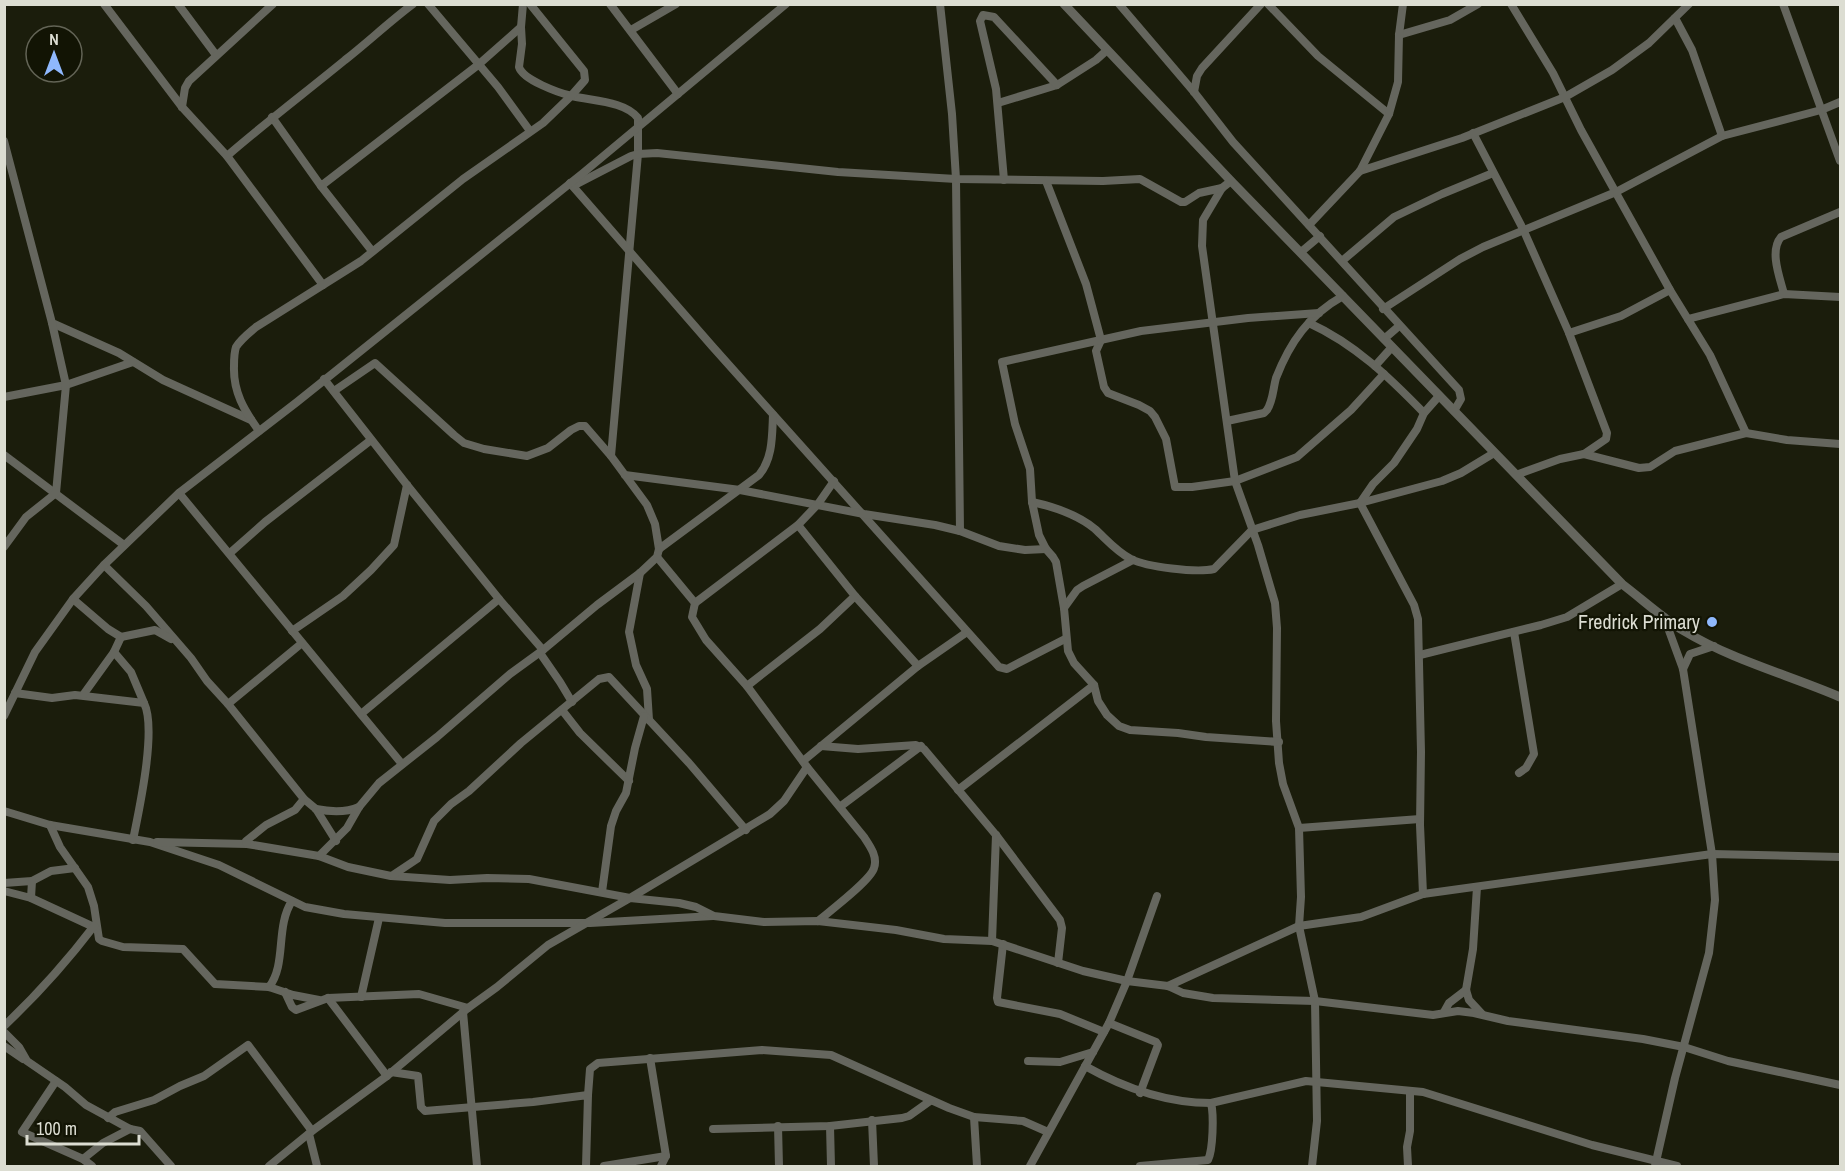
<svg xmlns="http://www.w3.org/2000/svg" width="1845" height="1171" font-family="'Archivo Narrow',sans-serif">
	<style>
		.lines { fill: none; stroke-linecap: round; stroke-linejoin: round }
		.minor { stroke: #65665e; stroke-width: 8 }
		.tertiary { stroke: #65665e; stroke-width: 9 }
		.poi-dot { fill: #8fb8fd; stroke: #121404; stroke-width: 2 }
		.labels { text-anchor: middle; stroke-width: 4.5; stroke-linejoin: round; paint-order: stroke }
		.poi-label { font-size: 20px; fill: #dcddd2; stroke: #121404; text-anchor: end }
	</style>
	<rect width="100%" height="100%" fill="#1b1d0c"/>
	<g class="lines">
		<!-- minor -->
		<g class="minor">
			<path d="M104,4L182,107L227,156L323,285"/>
			<path d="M178,4L216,55"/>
			<path d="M428,4L498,87L530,131"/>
			<path d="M610,4L678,94"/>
			<path d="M940,4L952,114L956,179L960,531"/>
			<path d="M1119,4L1194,92L1233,142L1459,390L1461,399L1454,411"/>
			<path d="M1268,4L1318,56L1389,114"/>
			<path d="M1511,4L1553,73L1581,130L1670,290L1710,355L1746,433L1675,451L1650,467L1639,468L1584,454"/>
			<path d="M1783,4L1840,161"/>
			<path d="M1675,18L1692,50L1722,136"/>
			<path d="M521,27L522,44L519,67C523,80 559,93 572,96C592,101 625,101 638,118V154L611,456L647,505L655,524L659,549"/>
			<path d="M631,30L676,4"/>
			<path d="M1399,35L1450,20L1478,4"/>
			<path d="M1194,92L1197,76L1202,68L1261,4"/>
			<path d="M998,103L1057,85L1096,60L1106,51"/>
			<path d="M182,107L185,88L189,81L273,4"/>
			<path d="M272,117L321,186L478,65L521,27L523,4"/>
			<path d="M1473,133L1523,229L1569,333L1607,433L1606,439L1584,454L1560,459L1516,475"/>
			<path d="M4,141L52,323L119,353L163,380L251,420"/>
			<path d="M227,156C265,123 306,92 345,60C368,42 389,22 413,4"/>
			<path d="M1360,171L1462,138L1565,97L1612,70L1649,43L1689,4"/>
			<path d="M1004,180L996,89L980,21L983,15L994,17L1057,85"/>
			<path d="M1046,181L1086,284L1101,340L1096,351L1104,387L1108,393L1139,405L1150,411L1155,417L1166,439L1175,487H1192L1235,481L1297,457L1351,410L1384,374"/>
			<path d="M1231,181L1222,188L1203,220L1202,246L1235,481L1258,545L1275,603L1277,628L1276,721L1279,763L1283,784L1299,828L1301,897L1299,926L1315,1001L1317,1121L1312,1166"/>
			<path d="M570,183L712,346L999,667L1007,669L1065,639"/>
			<path d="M321,186L372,251"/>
			<path d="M573,186L631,156L638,154L657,153L838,172L956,179L1103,181L1140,179L1181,202H1185L1199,193L1222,188"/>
			<path d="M1309,225L1360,171L1389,114L1398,82L1399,35L1403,4"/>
			<path d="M1301,252L1320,236"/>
			<path d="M1342,261L1394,217L1442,194L1493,173"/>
			<path d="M1784,294C1780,278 1769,251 1781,237L1840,212"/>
			<path d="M1383,309L1460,259L1483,247L1616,192L1722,136L1821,110L1840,102"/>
			<path d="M1688,319L1784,294L1840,297"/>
			<path d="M1309,323C1355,344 1390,378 1424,413"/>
			<path d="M1569,333L1621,316L1670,290"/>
			<path d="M1384,339L1399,326"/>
			<path d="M1375,366L1392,347"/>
			<path d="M324,379L407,485L499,599L543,650"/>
			<path d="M334,391L375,363L454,435L464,443L484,449L527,456L548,448L571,430L579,426H585L611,456"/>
			<path d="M4,397L66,385L133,362"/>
			<path d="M1227,421L1264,413L1267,410C1273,401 1273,389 1276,378C1290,342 1309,315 1343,296"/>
			<path d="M259,431C244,410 233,392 234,366C234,360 234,353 236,347C241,339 249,333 256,327L361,261L463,179L543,123L571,96L585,80L584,71L530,4"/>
			<path d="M1746,433L1787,440L1840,444"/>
			<path d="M4,455L124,545"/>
			<path d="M625,475L740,490L864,514L935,525L960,531L999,546L1025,550L1046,549"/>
			<path d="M179,493L402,764"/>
			<path d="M1032,502C1055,507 1077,514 1095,529C1107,540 1117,552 1131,559C1147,567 1196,573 1214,569L1252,530L1300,515L1360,503L1442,481L1461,473L1494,453"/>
			<path d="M1360,503L1414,605L1418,619L1421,752L1420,825L1423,894"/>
			<path d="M1360,503L1373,484L1394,463L1417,429L1424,413L1439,396"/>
			<path d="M4,547L26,517L56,493L66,385L52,323"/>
			<path d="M230,553L265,522L371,440"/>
			<path d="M657,557L695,603L692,617L706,640L747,686L807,767L864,837C870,846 878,857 874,868C871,880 830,911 818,921"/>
			<path d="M1133,560L1083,586L1077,590L1064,608L1068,651L1074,663L1094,685L1098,701L1107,715L1119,726L1130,730L1178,733L1206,737L1279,742"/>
			<path d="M104,565L146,606L191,658L207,681L228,704L304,799L316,809L336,841"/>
			<path d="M640,573L629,632L636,665L647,689L649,720"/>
			<path d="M855,596L918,666"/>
			<path d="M73,599L108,629L121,637L114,652"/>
			<path d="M695,603L798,525L818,504L834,481"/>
			<path d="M1064,608L1056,562L1053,557L1046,549L1039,535L1032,502L1030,469L1015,424L1002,362L1141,331L1248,318L1319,313"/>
			<path d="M292,631L343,596L371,570L394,545L407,485"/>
			<path d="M1514,632L1534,754L1526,768L1519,773"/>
			<path d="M121,637L155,630L171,639"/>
			<path d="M540,653L560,682L572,702"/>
			<path d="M1420,655L1541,625L1567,617L1622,584"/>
			<path d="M1683,669L1690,654L1714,646"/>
			<path d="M747,686L820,629L855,596L798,525"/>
			<path d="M15,693L52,698L75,695L144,703C157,729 139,810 133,840"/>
			<path d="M83,695L114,652L131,672L144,703"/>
			<path d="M228,704L302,643"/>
			<path d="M562,710L580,733L629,781"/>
			<path d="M361,714L499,599"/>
			<path d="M4,716L35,652L73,599L104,565L179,493L297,402L583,173L786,4"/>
			<path d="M821,746L858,749L916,745L924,749L996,835L1060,920L1062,928L1058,963"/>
			<path d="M803,761L918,666L967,632"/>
			<path d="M958,790L1094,685"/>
			<path d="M841,806L921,746"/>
			<path d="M316,809C331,812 345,813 359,807"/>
			<path d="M4,811L50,825L150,842L219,865L305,907L344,914L445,923H590L713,916"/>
			<path d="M50,825L60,847L88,887L94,906L99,939L102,941L123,947L183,949L215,984L269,987L293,995L319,1000"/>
			<path d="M1299,828L1420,819"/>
			<path d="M157,842L247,844L319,856L348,867L391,876L450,880L487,878L529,879L630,898L770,814L784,801L807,767"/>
			<path d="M247,844L246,841L266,825L295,810L304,799"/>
			<path d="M319,856L347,828L359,807L379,783L437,737L510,674L543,650L597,605L640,573L657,557L659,549L759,475C773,458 772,436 773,415"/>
			<path d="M393,875L417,859L434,821L451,804L469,791L521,743L599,679L609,677L689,763L746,830"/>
			<path d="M4,883L32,881L51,871L75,868"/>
			<path d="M1477,887L1473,949L1466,990L1469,1000L1482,1014"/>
			<path d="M4,891L31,898L32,881"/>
			<path d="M602,892L611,826L616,811L626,793L635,748L644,716"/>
			<path d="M31,898L96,928"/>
			<path d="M992,941L996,835"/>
			<path d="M1003,944L997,998L998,1002L1060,1014L1104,1032"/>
			<path d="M1168,986L1299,926L1361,917L1423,894L1712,854L1840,857"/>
			<path d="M269,987C287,964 275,927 292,901"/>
			<path d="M285,992L292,1007L296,1010L328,998L419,994L468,1008"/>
			<path d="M361,997L379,918"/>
			<path d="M328,998L387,1076"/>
			<path d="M463,1012L477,1166"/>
			<path d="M1444,1012L1449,1003L1466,990"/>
			<path d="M1109,1023L1156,1042L1158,1045L1140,1093"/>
			<path d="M4,1026C39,993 65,964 94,926"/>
			<path d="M4,1032L19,1047L27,1061L65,1087L86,1105L130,1129L140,1131L171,1166"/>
			<path d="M4,1046L23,1059"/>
			<path d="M650,1058L666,1156L661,1166"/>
			<path d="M1028,1061L1060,1062L1093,1052"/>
			<path d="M1085,1066C1124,1088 1165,1103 1211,1103L1306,1081L1423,1092L1592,1145L1677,1166"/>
			<path d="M391,1072L418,1076L421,1107L425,1111L533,1102L588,1095L586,1166"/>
			<path d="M56,1081L22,1132L83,1159L92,1166"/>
			<path d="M588,1095L590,1069L598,1063L762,1050L831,1055L949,1108L974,1117L1023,1121L1048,1132"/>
			<path d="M974,1117L977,1166"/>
			<path d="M108,1118L115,1112L154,1100L180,1086L204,1076L248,1045L312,1131"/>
			<path d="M872,1120L874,1166"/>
			<path d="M778,1126L779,1166"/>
			<path d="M830,1126L831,1166"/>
			<path d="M713,1129L830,1126L902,1118L909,1116L930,1101"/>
			<path d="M309,1134L317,1166"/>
			<path d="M83,1159L103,1143L130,1129"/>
			<path d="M269,1166L312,1131L387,1076L468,1008L497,987L548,945L630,898L679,903L696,907L714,916L764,922L818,921L896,930L944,939L992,941L1083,971L1127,981L1168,986L1183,993L1213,998L1315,1001L1433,1015L1458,1011L1474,1013L1508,1021L1643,1039L1684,1047L1728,1061L1840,1085"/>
			<path d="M604,1166L666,1156"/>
			<path d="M1030,1166L1109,1023L1127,981L1157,896"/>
			<path d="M1140,1166L1208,1160C1213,1150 1214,1115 1211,1103"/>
			<path d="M1408,1166L1407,1147L1410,1131V1091"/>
			<path d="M1655,1166L1675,1078L1709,953L1715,900L1712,854L1683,669L1664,617"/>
		</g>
		<!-- tertiary -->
		<path class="tertiary" d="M1064,4L1231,181L1622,584C1642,599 1662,618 1684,631C1732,660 1789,675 1840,697"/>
	</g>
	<!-- markers -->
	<circle class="poi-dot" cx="1712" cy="622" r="6"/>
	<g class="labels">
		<!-- poi labels -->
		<g class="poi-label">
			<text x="1700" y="629">Fredrick Primary</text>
		</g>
	</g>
	<!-- border -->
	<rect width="1845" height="1171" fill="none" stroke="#dcddd2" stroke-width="12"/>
	<!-- north arrow -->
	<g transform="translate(54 54)"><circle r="28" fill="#121404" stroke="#636456" stroke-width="1.5"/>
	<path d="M0-4.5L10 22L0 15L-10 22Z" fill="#8fb8fd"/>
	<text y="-9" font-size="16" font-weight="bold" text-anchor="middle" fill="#dcddd2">N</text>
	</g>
	<!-- scale -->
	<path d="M27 1135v9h112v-9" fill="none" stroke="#dcddd2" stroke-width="3"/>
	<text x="36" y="1135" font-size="18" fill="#dcddd2" stroke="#121404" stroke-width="4.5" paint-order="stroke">100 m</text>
</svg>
